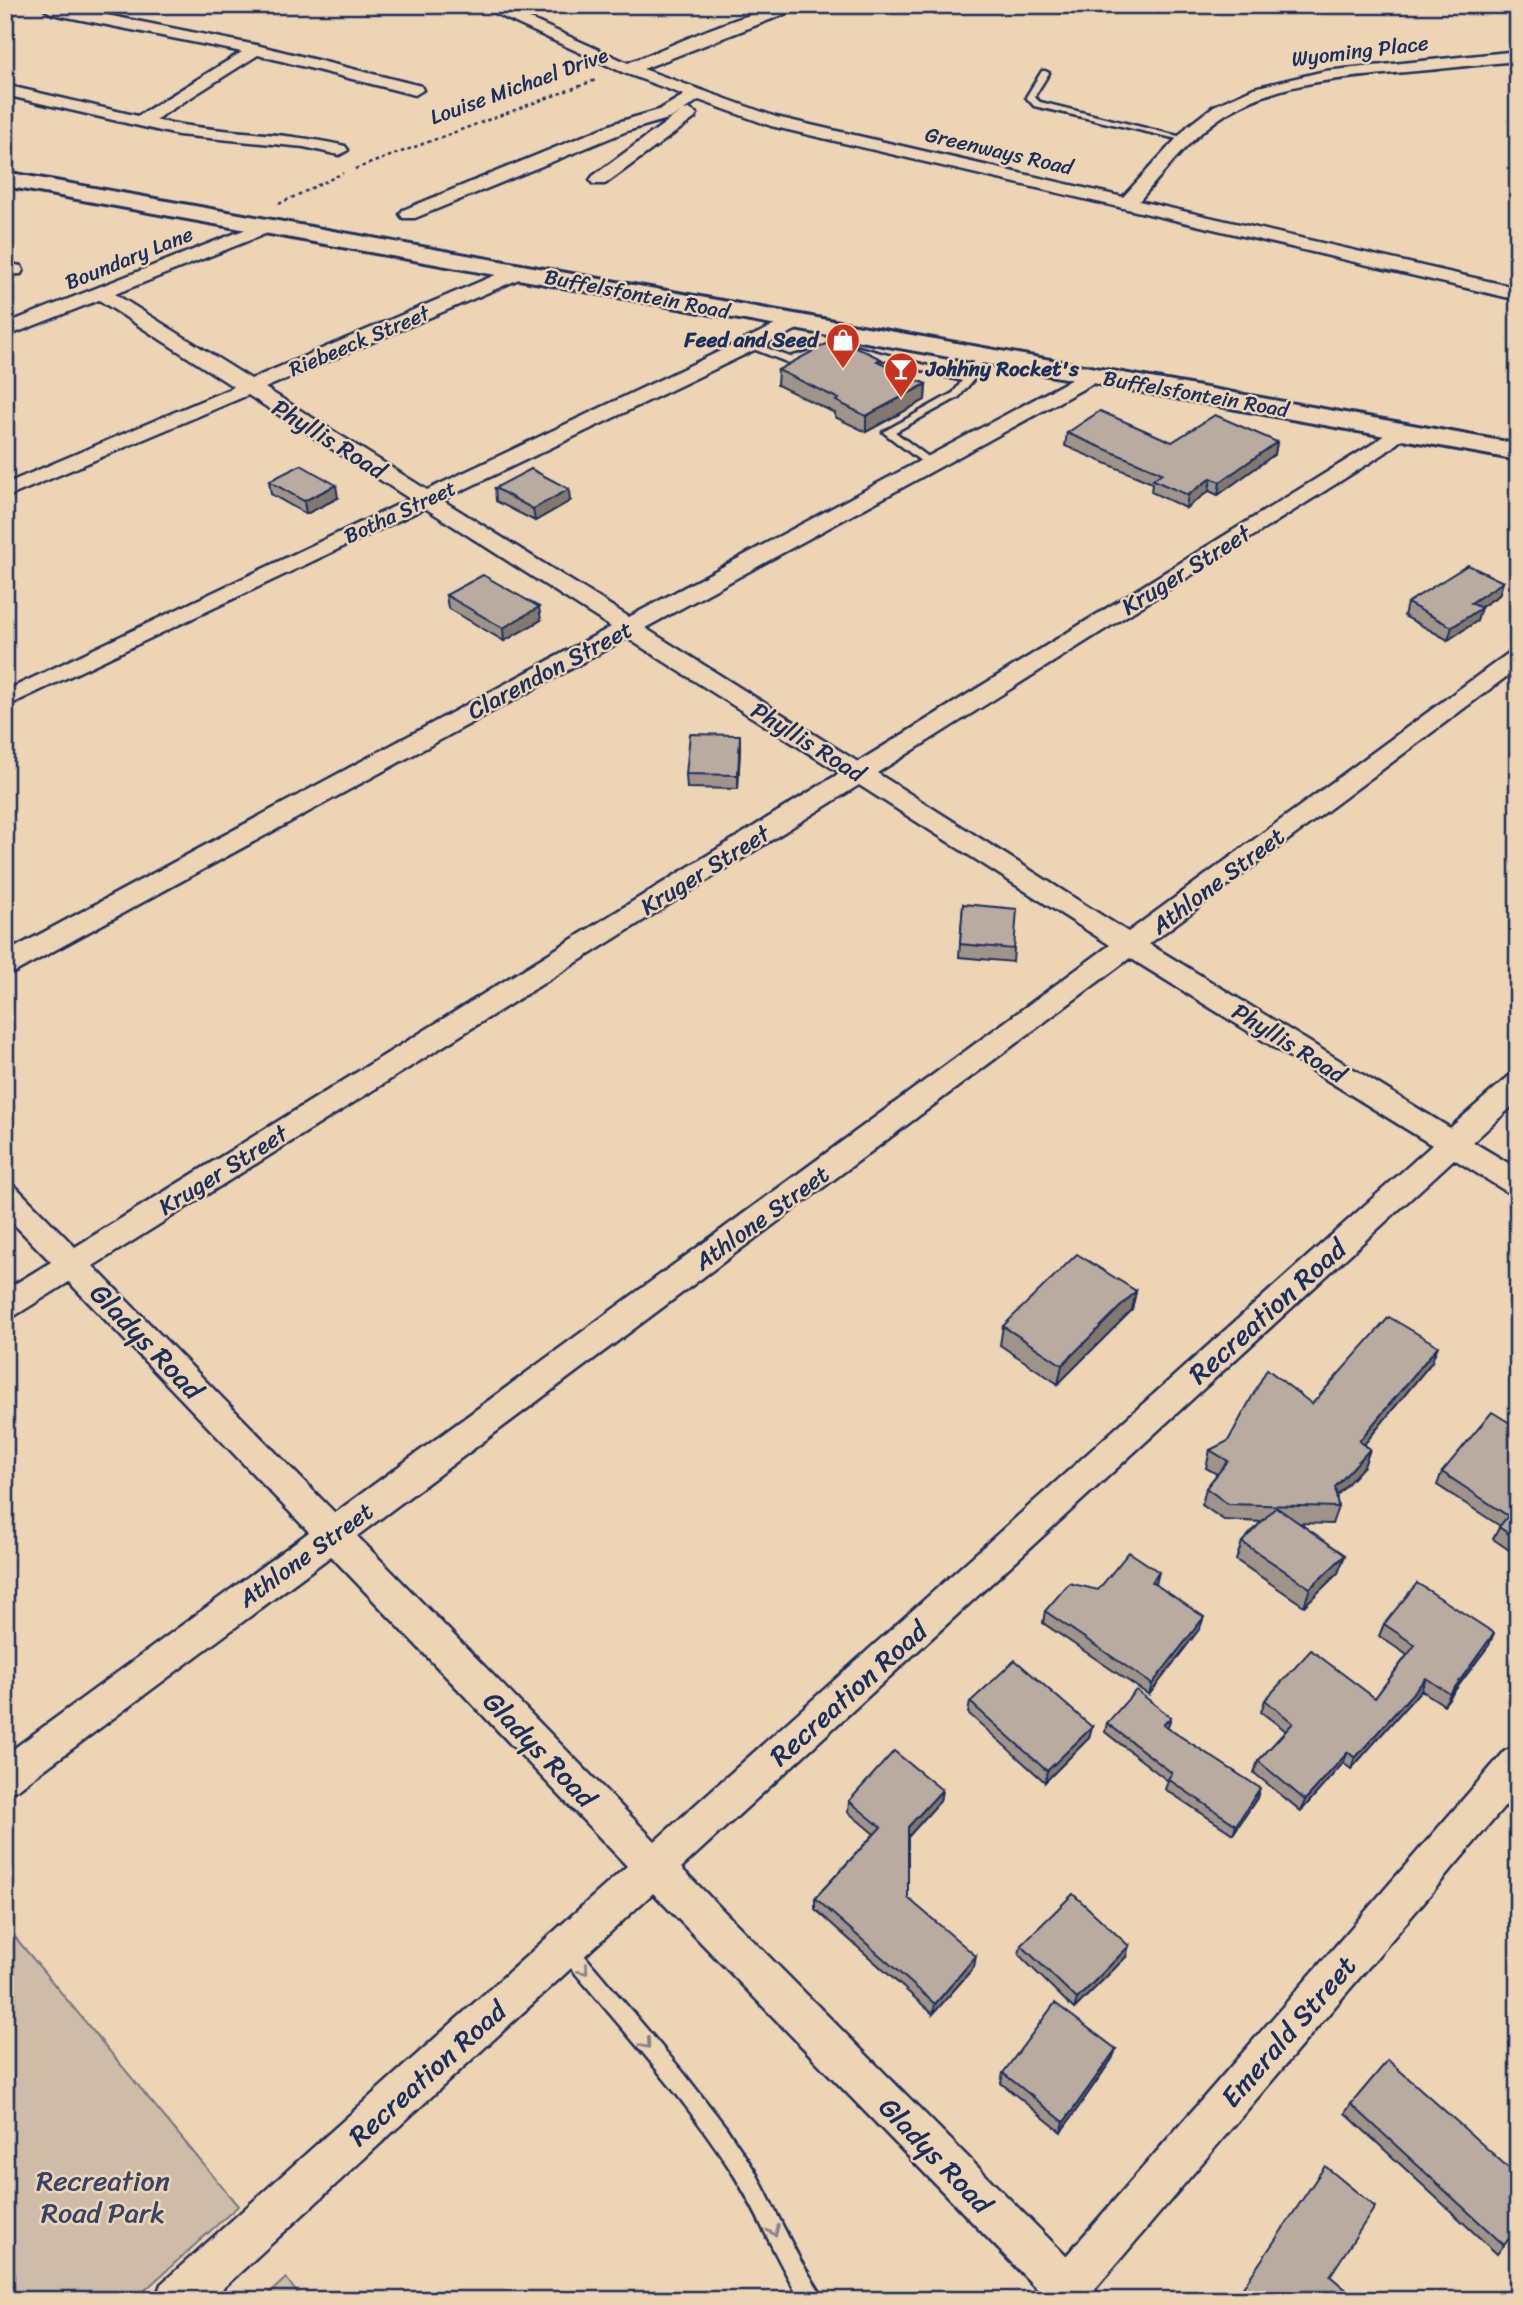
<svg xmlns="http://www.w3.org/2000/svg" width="1523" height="2305" font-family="Sriracha,sans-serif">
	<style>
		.green { fill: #cfbca8; stroke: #757683; stroke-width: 2 }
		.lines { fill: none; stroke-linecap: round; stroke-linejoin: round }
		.service-casing { stroke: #1b2f5e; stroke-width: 5 }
		.minor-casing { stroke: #1b2f5e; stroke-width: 5 }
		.secondary-casing { stroke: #1b2f5e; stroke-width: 6 }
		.path { stroke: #1b2f5e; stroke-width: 2.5; stroke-dasharray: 3.5 3.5; stroke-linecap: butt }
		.service { fill: #edd4b5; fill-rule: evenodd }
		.minor { fill: #edd4b5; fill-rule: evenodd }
		.secondary { fill: #edd4b5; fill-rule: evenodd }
		.wall { fill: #9f938a; stroke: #1b2f5e; stroke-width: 2 }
		.shaded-wall { fill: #827870; stroke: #1b2f5e; stroke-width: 2 }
		.building { fill: #b9aba0; stroke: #1b2f5e; stroke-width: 2 }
		.oneway { stroke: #84828a }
		.labels { text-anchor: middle; stroke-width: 5; stroke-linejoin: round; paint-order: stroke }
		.far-street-label { font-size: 21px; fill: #1b2f5e; stroke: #edd4b5 }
		.far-poi-label { font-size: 21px; font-weight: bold; fill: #1b2f5e; stroke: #edd4b5; text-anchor: end }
		.street-label { font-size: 24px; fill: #1b2f5e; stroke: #edd4b5 }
		.near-street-label { font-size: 28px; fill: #1b2f5e; stroke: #edd4b5 }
		.near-park-label { font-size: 28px; fill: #364469; stroke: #edd4b5 }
	</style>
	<rect width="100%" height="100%" fill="#edd4b5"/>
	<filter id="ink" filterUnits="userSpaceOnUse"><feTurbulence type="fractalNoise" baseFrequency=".0143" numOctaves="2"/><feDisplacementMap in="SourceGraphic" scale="14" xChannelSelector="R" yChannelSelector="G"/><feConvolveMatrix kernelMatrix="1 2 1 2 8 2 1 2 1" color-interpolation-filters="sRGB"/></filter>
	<g filter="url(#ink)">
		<!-- green -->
		<g class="green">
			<path d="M5,1925L238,2206L134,2300H5Z"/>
			<path d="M286,2278L302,2300H262Z"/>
		</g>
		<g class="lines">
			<!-- service casing -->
			<g class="service-casing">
				<g id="service">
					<path d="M1045,71L1049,73L1034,97L1040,102L1190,139L1186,141L1034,106L1026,97L1042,71Z"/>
					<path d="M748,343H754L790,357L822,348L827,351L789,363L748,347Z"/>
					<path d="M855,346L965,376L978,353L986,355L973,380L959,397L895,432L935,462V466H927L883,432L953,393L962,381L852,351V347Z"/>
					<path d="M567,1940L574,1943L683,2072L725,2126L755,2171L800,2260L825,2300H802L796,2291C772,2252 756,2208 730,2169C681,2092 618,2025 560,1955L558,1949L560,1943Z"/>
				</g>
			</g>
			<!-- minor casing -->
			<g class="minor-casing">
				<g id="minor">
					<path d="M57,5L256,45L421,86L423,90L415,95L258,55L155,120C218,134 283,131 345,146L348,150L339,155L304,147L178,135L5,95V85L138,116L242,52L52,14L44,9L46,6Z"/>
					<path d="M477,5H499L628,63C681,43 752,5 808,5L643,69L776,117L1123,197L1188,126L1214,106L1254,88L1325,71L1518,51V61C1481,64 1443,69 1406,72C1345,78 1279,81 1226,114C1191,136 1166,170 1139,201L1518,288V300L771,126L699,100L671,118L627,131L415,218H403L400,214L403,210L615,123L659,110L684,95L622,72Z"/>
					<path d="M689,109L697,114L695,118L605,184H593L590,180L593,176L683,110Z"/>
					<path d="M269,220L278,226L275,230L115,294L251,379L512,268L519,266L528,272L526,276L265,388L427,490L788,319H802L805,323L802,327L442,500L629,617L1087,371H1101L1104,375L1101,379L645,628L858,762L1371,445L1395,427H1409L1412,431L1385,453L877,773L1128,932L1510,652L1518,650V668L1149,944L1450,1128L1508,1077L1518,1074V1101L1473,1142L1518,1169V1195L1507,1192L1454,1159L681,1868L1066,2256L1505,1751L1518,1746V1791L1095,2289L1100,2300H1035L1039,2291L653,1893L210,2300H155L161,2284L627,1866L331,1556L18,1789L5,1794V1755L309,1532L69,1282L16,1315L5,1318V1290L51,1262L5,1215V1184L16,1187L75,1247L840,773L627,638L15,972L5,974V953L611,627L425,508L5,707V691L410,499L248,395L5,498V484L234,387L99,300L5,337V324ZM859,785L1110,945L335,1513L93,1266ZM1130,958L1432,1145L655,1841L357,1536Z"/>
					<path d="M5,263L21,266L23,270L21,274L5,275Z"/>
				</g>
			</g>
			<!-- secondary casing -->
			<g class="secondary-casing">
				<path id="secondary" d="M5,172L1518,444V460L5,186Z"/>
			</g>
			<!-- path -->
			<g class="path">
				<path d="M355,169L596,80"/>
				<path d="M279,204L343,173"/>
			</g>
			<!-- service -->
			<use href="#service" class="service"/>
			<!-- minor -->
			<use href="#minor" class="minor"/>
			<!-- secondary -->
			<use href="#secondary" class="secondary"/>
		</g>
		<!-- wall -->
		<g class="wall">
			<path d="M881,363L926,384L925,400L866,432L835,417V413L777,385L778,370Z"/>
			<path d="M1067,433L1172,442H1277L1275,454L1218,495L1209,491L1186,508L1151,492L1152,483L1065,446Z"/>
			<path d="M269,481L338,498L306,514L271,494Z"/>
			<path d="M495,488L570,501L535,521L496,501Z"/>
			<path d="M1503,582L1499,595L1480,608L1477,621L1448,640L1404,616L1407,603Z"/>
			<path d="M446,595L541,620L504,641L448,608Z"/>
			<path d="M740,748L738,789L687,788L686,774Z"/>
			<path d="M963,904L1014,949L1013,962L959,957Z"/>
			<path d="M1136,1291L1132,1310L1058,1384L1000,1345L1003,1326Z"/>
			<path d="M1431,1363L1364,1444L1370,1449L1364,1466L1336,1496L1338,1507L1332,1524L1299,1523L1345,1555L1338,1573L1304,1606L1236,1560L1242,1542L1261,1522L1224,1520L1202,1505L1206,1488L1217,1474L1206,1468L1210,1450L1312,1404Z"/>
			<path d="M1518,1428V1556L1493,1539L1500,1526L1437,1485L1442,1472Z"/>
			<path d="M1156,1584L1200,1628L1149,1695L1043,1623L1045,1611L1098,1590Z"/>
			<path d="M1384,1624L1489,1645L1444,1705L1421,1690L1351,1769L1343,1763L1301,1811L1254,1773L1258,1761L1286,1731L1261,1712L1265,1700L1375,1698L1407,1655L1379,1636Z"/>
			<path d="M970,1702L1089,1738L1045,1782L968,1713Z"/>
			<path d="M1171,1717L1167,1728L1257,1798L1233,1834L1165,1789L1168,1781L1105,1732L1107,1723Z"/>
			<path d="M942,1790L940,1801L908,1837V1898L974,1967L933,2014L815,1909V1898L874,1834L848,1812L849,1801Z"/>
			<path d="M1021,1945L1126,1957L1074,2009L1019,1955Z"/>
			<path d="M1116,2049L1112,2059L1061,2132L1001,2083L1003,2073Z"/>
			<path d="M1351,2104L1510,2170L1518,2156V2227L1497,2254L1345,2113Z"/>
		</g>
		<!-- shaded-wall -->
		<g class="shaded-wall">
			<path d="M926,384L925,400L866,432V416Z"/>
			<path d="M1277,442L1275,454L1218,495L1220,482Z"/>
			<path d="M1211,478L1209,491L1186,508L1188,495Z"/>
			<path d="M336,485L338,498L306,514L304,501Z"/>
			<path d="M569,489L570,501L535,521L533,509Z"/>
			<path d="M1503,582L1499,595L1467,616L1471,603Z"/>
			<path d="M539,607L541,620L504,641L503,628Z"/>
			<path d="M1481,608L1477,621L1448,640L1452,627Z"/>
			<path d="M740,735V748L738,789V775Z"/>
			<path d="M1136,1291L1132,1310L1058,1384L1062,1365Z"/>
			<path d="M1438,1346L1431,1363L1353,1458L1359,1441Z"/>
			<path d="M1370,1449L1364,1466L1329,1504L1335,1487Z"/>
			<path d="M1345,1555L1338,1573L1304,1606L1310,1588Z"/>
			<path d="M1159,1572L1156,1584L1149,1594L1152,1582Z"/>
			<path d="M1204,1617L1200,1628L1149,1695L1152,1684Z"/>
			<path d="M1494,1633L1489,1645L1444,1705L1450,1694Z"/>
			<path d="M1426,1678L1421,1690L1351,1769L1355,1758Z"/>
			<path d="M1171,1717L1168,1727L1160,1735L1163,1725Z"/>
			<path d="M1092,1727L1089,1738L1045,1782L1047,1771Z"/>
			<path d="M1348,1752L1343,1763L1301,1811L1305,1800Z"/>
			<path d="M1260,1788L1257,1798L1233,1834L1236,1825Z"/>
			<path d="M942,1790L940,1801L907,1838L908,1827Z"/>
			<path d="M1129,1946L1126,1957L1074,2009L1077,1999Z"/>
			<path d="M976,1956L974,1967L933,2014L935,2004Z"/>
			<path d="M1116,2049L1112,2059L1061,2132L1064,2122Z"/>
		</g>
		<!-- building -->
		<g class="building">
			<path d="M837,338L881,359L877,361L926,384L866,416L836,401L839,399L778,370Z"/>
			<path d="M1100,411L1172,442L1215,415L1277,442L1220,482L1211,478L1188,495L1153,480L1162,473L1067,433Z"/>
			<path d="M301,465L336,485L304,501L269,481Z"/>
			<path d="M531,469L569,489L533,509L495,488Z"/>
			<path d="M1468,565L1503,582L1471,603L1481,608L1452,627L1407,603Z"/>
			<path d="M483,575L539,607L503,628L446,595Z"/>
			<path d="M690,734L740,735L738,775L686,774Z"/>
			<path d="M963,904L1017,909L1014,949L960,944Z"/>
			<path d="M1077,1254L1136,1291L1062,1365L1003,1326Z"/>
			<path d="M1389,1317L1438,1346L1359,1441L1370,1449L1335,1487L1338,1507L1228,1504L1206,1488L1228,1461L1210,1450L1228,1441L1267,1369L1312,1404Z"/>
			<path d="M1492,1412L1518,1428V1540L1499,1527L1508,1516L1442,1472Z"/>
			<path d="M1276,1507L1345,1555L1310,1588L1242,1542Z"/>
			<path d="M1129,1552L1159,1572L1152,1582L1204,1617L1152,1684L1045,1611L1069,1583L1098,1590Z"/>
			<path d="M1417,1583L1494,1633L1450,1694L1426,1678L1355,1758L1348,1752L1305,1800L1258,1761L1293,1723L1265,1700L1311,1650L1375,1698L1415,1645L1384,1624Z"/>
			<path d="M1015,1660L1092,1727L1047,1771L970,1702Z"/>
			<path d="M1136,1690L1171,1717L1163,1725L1260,1788L1236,1825L1168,1779L1172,1773L1107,1723Z"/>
			<path d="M894,1751L942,1790L908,1827V1898L976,1956L935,2004L815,1898L881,1827L849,1801Z"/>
			<path d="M1073,1894L1129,1946L1077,1999L1021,1945Z"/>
			<path d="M1055,2003L1116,2049L1064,2122L1003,2073Z"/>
			<path d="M1388,2060L1512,2171L1518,2160V2227L1504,2245L1351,2104Z"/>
			<path d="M1325,2166L1375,2207L1330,2276L1358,2300H1238L1236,2298Z"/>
		</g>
		<!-- one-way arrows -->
		<defs><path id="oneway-chevron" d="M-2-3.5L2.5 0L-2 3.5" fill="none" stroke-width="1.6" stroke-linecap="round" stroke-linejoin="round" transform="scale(1.75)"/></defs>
		<g class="oneway">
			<use href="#oneway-chevron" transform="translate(584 1970) rotate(50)"/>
			<use href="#oneway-chevron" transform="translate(646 2044) rotate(50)"/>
			<use href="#oneway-chevron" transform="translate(774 2231) rotate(67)"/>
		</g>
	</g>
	<!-- icons -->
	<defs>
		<g id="shop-pin" transform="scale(1.75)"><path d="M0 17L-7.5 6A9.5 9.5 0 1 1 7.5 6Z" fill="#c8321e" stroke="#edd4b5"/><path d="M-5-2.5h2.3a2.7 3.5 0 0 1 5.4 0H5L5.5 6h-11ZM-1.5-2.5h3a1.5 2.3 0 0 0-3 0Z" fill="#fff"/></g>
		<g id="bar-pin" transform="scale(1.75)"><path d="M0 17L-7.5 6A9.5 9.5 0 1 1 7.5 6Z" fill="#c8321e" stroke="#edd4b5"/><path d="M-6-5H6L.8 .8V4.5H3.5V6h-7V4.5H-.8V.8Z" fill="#fff"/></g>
	</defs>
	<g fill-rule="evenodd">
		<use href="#shop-pin" x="843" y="340"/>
		<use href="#bar-pin" x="901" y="369"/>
	</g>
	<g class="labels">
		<!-- far-street labels -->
		<g class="far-street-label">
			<text transform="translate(1360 51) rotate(-7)" y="7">Wyoming Place</text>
			<text transform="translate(519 86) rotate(-20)" y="7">Louise Michael Drive</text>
			<text transform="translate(999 151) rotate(13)" y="7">Greenways Road</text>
			<text transform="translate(129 258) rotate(-22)" y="7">Boundary Lane</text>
			<text transform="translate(637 294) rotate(11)" y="7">Buffelsfontein Road</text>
			<text transform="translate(359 341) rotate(-23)" y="7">Riebeeck Street</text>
			<text transform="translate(1196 394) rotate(10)" y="7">Buffelsfontein Road</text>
			<text transform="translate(400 512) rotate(-25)" y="7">Botha Street</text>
		</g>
		<!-- far-poi labels -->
		<g class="far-poi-label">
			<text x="818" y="347">Feed and Seed</text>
			<text x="926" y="376" text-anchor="start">Johhny Rocket's</text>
		</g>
		<!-- street labels -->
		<g class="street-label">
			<text transform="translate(329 439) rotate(32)" y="8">Phyllis Road</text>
			<text transform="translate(1186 570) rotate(-32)" y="8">Kruger Street</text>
			<text transform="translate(550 670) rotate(-28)" y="8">Clarendon Street</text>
			<text transform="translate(808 742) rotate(32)" y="8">Phyllis Road</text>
			<text transform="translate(705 870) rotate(-32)" y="8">Kruger Street</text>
			<text transform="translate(1218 881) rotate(-37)" y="8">Athlone Street</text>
			<text transform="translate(1289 1043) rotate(32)" y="8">Phyllis Road</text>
			<text transform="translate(223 1170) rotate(-32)" y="8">Kruger Street</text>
			<text transform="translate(762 1218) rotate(-36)" y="8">Athlone Street</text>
			<text transform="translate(306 1555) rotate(-36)" y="8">Athlone Street</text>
		</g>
		<!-- near-street labels -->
		<g class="near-street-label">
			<text transform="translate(1267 1311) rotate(-42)" y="10">Recreation Road</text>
			<text transform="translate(147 1341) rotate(46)" y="10">Gladys Road</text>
			<text transform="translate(848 1693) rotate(-42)" y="10">Recreation Road</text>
			<text transform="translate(540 1749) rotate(46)" y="10">Gladys Road</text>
			<text transform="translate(1288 2031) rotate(-49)" y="10">Emerald Street</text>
			<text transform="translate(427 2073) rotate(-42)" y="10">Recreation Road</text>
			<text transform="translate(936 2155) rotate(46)" y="10">Gladys Road</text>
		</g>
		<!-- near-park labels -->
		<g class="near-park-label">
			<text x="103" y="2190">Recreation<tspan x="103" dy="32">Road Park</tspan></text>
		</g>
	</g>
	<!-- margin -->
	<rect width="1523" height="2305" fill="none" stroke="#edd4b5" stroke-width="28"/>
	<rect x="14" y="14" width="1495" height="2277" fill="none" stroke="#1b2f5e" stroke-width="2.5" filter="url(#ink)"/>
</svg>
